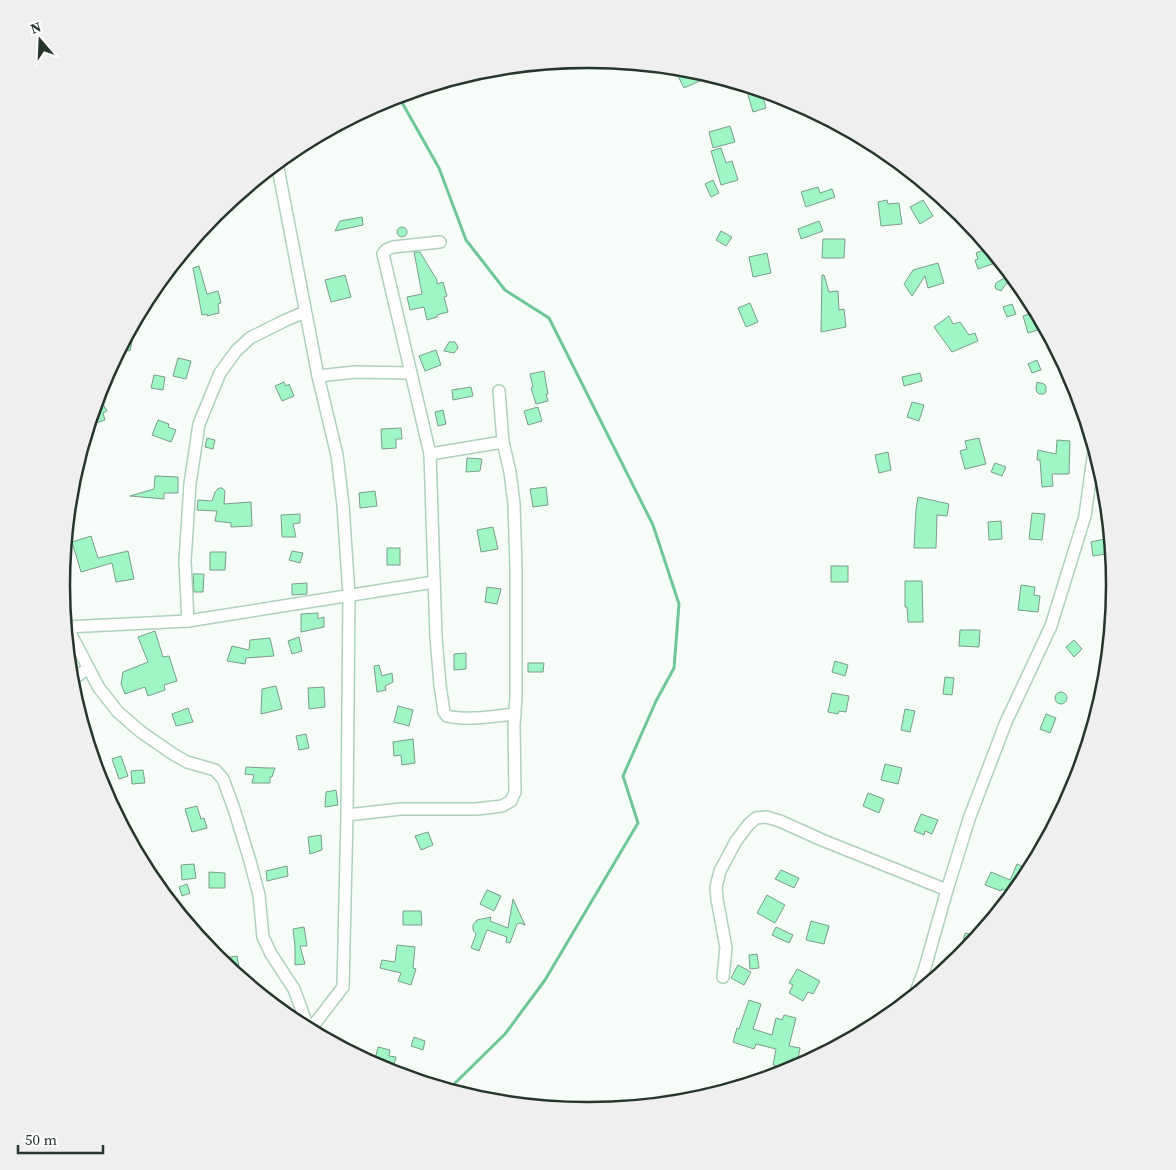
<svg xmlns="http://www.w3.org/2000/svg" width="1176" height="1170" font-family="'Source Serif 4',serif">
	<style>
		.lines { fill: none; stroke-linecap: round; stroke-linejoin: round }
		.stream { stroke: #6fc798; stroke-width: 3 }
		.building { fill: #9ef6c5; stroke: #7a9d88 }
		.minor-casing { stroke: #add1bb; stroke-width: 14 }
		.minor { stroke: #fff; stroke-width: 11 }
		.rim { fill: none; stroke: #27362d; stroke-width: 2.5 }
	</style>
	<rect width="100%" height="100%" fill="#f6fdf9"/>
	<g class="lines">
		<!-- stream -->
		<path class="stream" d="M399,95L400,99L439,168L466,240L505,290L549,318L653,525L679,604L674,668L656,701L623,776L638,823L545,980L505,1034L448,1090"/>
	</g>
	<!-- building -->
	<g class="building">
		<path d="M680,68L691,69L700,72L704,79L684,88L675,70Z"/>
		<path d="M761,90L766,108L753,112L748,95Z"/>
		<path d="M730,126L735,142L713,148L709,132Z"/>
		<path d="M721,148L726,163L732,161L738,180L721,185L711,151Z"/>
		<path d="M713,180L719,193L711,197L705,184Z"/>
		<path d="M818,187L820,193L832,189L835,197L806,207L801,192Z"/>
		<path d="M887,200L888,204L899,203L902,224L881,226L878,202Z"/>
		<path d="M923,200L933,216L920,224L910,207Z"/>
		<path d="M362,217L363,225L335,231L340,221Z"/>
		<path d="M819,221L823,231L801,239L798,229Z"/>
		<circle cx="402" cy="232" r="5"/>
		<path d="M721,231L732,237L726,246L716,240Z"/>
		<path d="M823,239H845L844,258H822Z"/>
		<path d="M989,248L995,255L998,262L978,269L975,260L978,259L976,253Z"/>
		<path d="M414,252H420L437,280V284L443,282L447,296L444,297L448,312L437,315V317L427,320L424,307L410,310L407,297L422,294Z"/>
		<path d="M767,253L771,273L753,277L749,257Z"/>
		<path d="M998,260L1016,281L1006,284L1001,291L996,289L995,287L996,283L1004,278Z"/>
		<path d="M938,263L944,283L928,288L925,276L912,296L904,284L913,270Z"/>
		<path d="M199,266L207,294L218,291L221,303L218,304L219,313L207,316V314L202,315L193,268Z"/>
		<path d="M345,275L351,297L331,302L325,280Z"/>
		<path d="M822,275H824L829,292L838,291L839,310L844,309L846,327L821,332Z"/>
		<path d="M750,303L758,322L746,327L738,308Z"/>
		<path d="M1012,304L1016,314L1007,317L1003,307Z"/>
		<path d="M1036,312L1044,328L1028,333L1023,316Z"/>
		<path d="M949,316L953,324L960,322L969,335L975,333L978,341L952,352L934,327Z"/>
		<path d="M133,326L135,327L130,351L120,349Z"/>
		<path d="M449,342H455L457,345L458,348L454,353L444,351Z"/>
		<path d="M436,350L441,365L425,371L419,356Z"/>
		<path d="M178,358L191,361L186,379L173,376Z"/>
		<path d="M1037,360L1041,370L1032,373L1028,364Z"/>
		<path d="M544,371L548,394H546L548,401L536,404L531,388L533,387L530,374Z"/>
		<path d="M920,373L922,381L904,386L902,377Z"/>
		<path d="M154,375L165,377L163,390L151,388Z"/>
		<path d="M284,382L286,386L289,384L294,396L282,401L275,386Z"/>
		<path d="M1037,382L1044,384L1046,386V392L1044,394H1039L1037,392L1036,389Z"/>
		<path d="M471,387L473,396L453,400L452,390Z"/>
		<path d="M98,398L100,404H103L107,411L103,413L105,420L96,423L94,418L91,419Z"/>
		<path d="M912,402L924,405L919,421L907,417Z"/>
		<path d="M538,407L542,421L528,425L524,411Z"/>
		<path d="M443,410L446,424L438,426L435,412Z"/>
		<path d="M158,420L169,424L168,427L176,430L171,442L152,435Z"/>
		<path d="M401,428L402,439H396V448L382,449L381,429Z"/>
		<path d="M207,438L215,440L213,449L205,447Z"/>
		<path d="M979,438L986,464L965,469L960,451L967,449L965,441Z"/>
		<path d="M1057,440L1070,441L1069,474H1052L1053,486L1042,487L1040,460H1037L1038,450L1056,454Z"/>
		<path d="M888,452L891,470L879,473L875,455Z"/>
		<path d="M467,458L482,459L480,471L466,472Z"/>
		<path d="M995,463L1006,467L1002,476L991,472Z"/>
		<path d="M155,476L178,477V493H164V499L130,496L154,489Z"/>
		<path d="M546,487L548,505L533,507L530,489Z"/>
		<path d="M219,488H222L225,491L224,504L251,502L252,526L231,527V523L215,521L217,511L197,510L198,500L212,501L215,492Z"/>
		<path d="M375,491L377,506L360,508L359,493Z"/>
		<path d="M918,497L949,504L947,516L937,515L936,548H914L916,509Z"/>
		<path d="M1032,513L1045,514L1042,540L1029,539Z"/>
		<path d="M300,514V523L293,524L296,537H282L281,515Z"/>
		<path d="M1001,521L1002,539L989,540L988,522Z"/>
		<path d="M493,527L498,549L481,552L477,530Z"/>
		<path d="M91,536L98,558L128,551L134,579L116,582L112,563L81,572L72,542Z"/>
		<path d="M1104,539L1106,554L1093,556L1091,542Z"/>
		<rect x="387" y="548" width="13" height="17"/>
		<path d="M292,551L303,553L300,563L289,560Z"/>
		<path d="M210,552H226L225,570H210Z"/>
		<rect x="831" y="566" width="17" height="16"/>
		<path d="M193,574H204L203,592H194Z"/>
		<path d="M905,581H922L923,622H908L907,607H905Z"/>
		<path d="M307,583V594L292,595V584Z"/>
		<path d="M1021,585L1035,587L1034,595L1040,596L1038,612L1018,610Z"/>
		<path d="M487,587L501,589L497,604L485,602Z"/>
		<path d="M318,613V619L324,617V627L301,632V614Z"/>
		<path d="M960,630H980L979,647L959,646Z"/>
		<path d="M155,631L163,657L169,656L177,681L164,685L165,690L148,696L145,687L125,694L121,684L123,672L148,662L138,637Z"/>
		<path d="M299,637L302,651L292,654L288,641Z"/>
		<path d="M270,638L274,656L246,658L245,664L227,661L232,646L249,650L250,640Z"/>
		<path d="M1074,640L1082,649L1074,657L1066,647Z"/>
		<path d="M466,653V669L454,670V654Z"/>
		<path d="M835,661L848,665L845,676L832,672Z"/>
		<path d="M528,663H544L543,672H528Z"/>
		<path d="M379,665L382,676L392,673L393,682L385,686L386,690L377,692L374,666Z"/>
		<path d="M945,677L954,678L952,695L943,694Z"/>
		<path d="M276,686L282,709L261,714L262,689Z"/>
		<path d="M324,687L325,707L309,709L308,688Z"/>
		<circle cx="1061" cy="698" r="6"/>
		<path d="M832,693L849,696L846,712L839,711L838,714L828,712Z"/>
		<path d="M398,706L413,710L409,726L394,722Z"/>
		<path d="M188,708L193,722L176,726L172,714Z"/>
		<path d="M905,709L915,711L910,732L901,730Z"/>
		<path d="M1046,714L1056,718L1050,733L1040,729Z"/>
		<path d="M306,734L309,748L299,750L296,736Z"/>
		<path d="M413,739L415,763L402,765L401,755L394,756L393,742Z"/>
		<path d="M121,756L128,776L119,779L112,759Z"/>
		<path d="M885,764L902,768L898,784L881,780Z"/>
		<path d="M246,767L268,768H275L272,777H270V783H252L254,775L245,774Z"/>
		<path d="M143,770L145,783L132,784L131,771Z"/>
		<path d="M336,790L338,805L325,807L326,792Z"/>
		<path d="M868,793L884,799L879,813L863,806Z"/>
		<path d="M197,806L201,819L204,818L207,828L192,832L185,809Z"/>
		<path d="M921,814L938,820L932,834L925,831L924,835L914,831Z"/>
		<path d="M428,832L433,845L421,850L415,836Z"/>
		<path d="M321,835L322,850L310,854L308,837Z"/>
		<path d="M194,864L196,878L182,880L181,865Z"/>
		<path d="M1017,864L1026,868L1016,889L1012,894L1002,889L1001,891L985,885L991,872L1010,880Z"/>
		<path d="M287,866L288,876L267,881L266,871Z"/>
		<path d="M781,870L799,878L794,888L775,879Z"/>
		<path d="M209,872L225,873V888H209Z"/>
		<path d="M187,884L190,893L182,896L179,887Z"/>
		<path d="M487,890L501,896L494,911L480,904Z"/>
		<path d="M767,895L785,905L775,923L757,913Z"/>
		<path d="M513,899L525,925L520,923L517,924L510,943L506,942L507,937L487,930L479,951L471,948L476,934L473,930V925L477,920L491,917L490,921L508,928Z"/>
		<path d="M403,911H421L422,925H403Z"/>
		<path d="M811,921L829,926L824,944L806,940Z"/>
		<path d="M304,927L307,946H300L305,964L295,965V947L293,929Z"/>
		<path d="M776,927L793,935L789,943L772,935Z"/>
		<path d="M965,933L975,935L973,941L959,958Z"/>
		<path d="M397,945L415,947L413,968L416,969L411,985L398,981L401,973L380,968L382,960L395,962Z"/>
		<path d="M757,954L759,968L750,969L749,955Z"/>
		<path d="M237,956L241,978L218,959Z"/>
		<path d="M738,965L751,972L744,985L731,978Z"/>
		<path d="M797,969L820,981L813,994L808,992L803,1001L789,993L793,985L789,983Z"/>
		<path d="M749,1000L761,1004L753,1029L772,1035L776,1018L782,1020L784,1015L796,1018L789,1046L800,1048L797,1064L788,1062L787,1068L773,1065L776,1049L756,1044L754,1049L733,1042L737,1028L739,1029Z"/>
		<path d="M414,1037L425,1041L423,1050L411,1046Z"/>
		<path d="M378,1047L390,1050L389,1056L396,1057L393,1068L385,1066L384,1070L374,1064Z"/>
	</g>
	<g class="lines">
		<!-- minor casing -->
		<g class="minor-casing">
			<g id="minor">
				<path d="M277,163L318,376L337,455L343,505L349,595L347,815L343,987L310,1030"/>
				<path d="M440,242L393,247L386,250L383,254L430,454L436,637L440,685L444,712L447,716C468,721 493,716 515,714"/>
				<path d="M318,376L355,372L411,373"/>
				<path d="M430,454L503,442"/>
				<path d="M188,621L185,561L190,484L199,424L220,373L236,351L250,338L286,320L305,312"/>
				<path d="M66,627L188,621L434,582"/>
				<path d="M67,627L99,688L118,712L141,732L173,754L187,762L215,770L223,779L234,809L250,861L259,895L263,937L271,954L294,989L309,1030"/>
				<path d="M71,681L88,668"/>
				<path d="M347,815L401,809H477L502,806L511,801L515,792L514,725L516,696V568L514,504L510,472L503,442L499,391"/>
				<path d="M723,977L726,948L717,899L716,887L720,871L736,841L749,824L756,818L766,817L780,821L822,840L947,890"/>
				<path d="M915,994L924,971L947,890L969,819L1006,722L1051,626L1085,516L1094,450"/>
			</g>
		</g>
		<!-- minor -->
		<use href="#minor" class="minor"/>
	</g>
	<!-- crop -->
	<path d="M0 0H1176V1170H0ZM587 68H589A517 517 0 0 1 1106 585V585A517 517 0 0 1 589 1102H587A517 517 0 0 1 70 585V585A517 517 0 0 1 587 68Z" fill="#eeefee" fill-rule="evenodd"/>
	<path class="rim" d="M587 68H589A517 517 0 0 1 1106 585V585A517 517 0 0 1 589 1102H587A517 517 0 0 1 70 585V585A517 517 0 0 1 587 68Z"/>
	<!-- north arrow -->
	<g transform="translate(40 40) rotate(341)" stroke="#ffffff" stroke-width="4" paint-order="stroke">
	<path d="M0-4L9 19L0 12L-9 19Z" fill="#27362d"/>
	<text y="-8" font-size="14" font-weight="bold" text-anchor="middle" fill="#27362d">N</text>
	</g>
	<!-- scale -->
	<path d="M18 1145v8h85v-8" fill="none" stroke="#27362d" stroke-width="2.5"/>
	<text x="25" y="1145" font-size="15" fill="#27362d" stroke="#ffffff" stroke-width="4" paint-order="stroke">50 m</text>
</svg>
